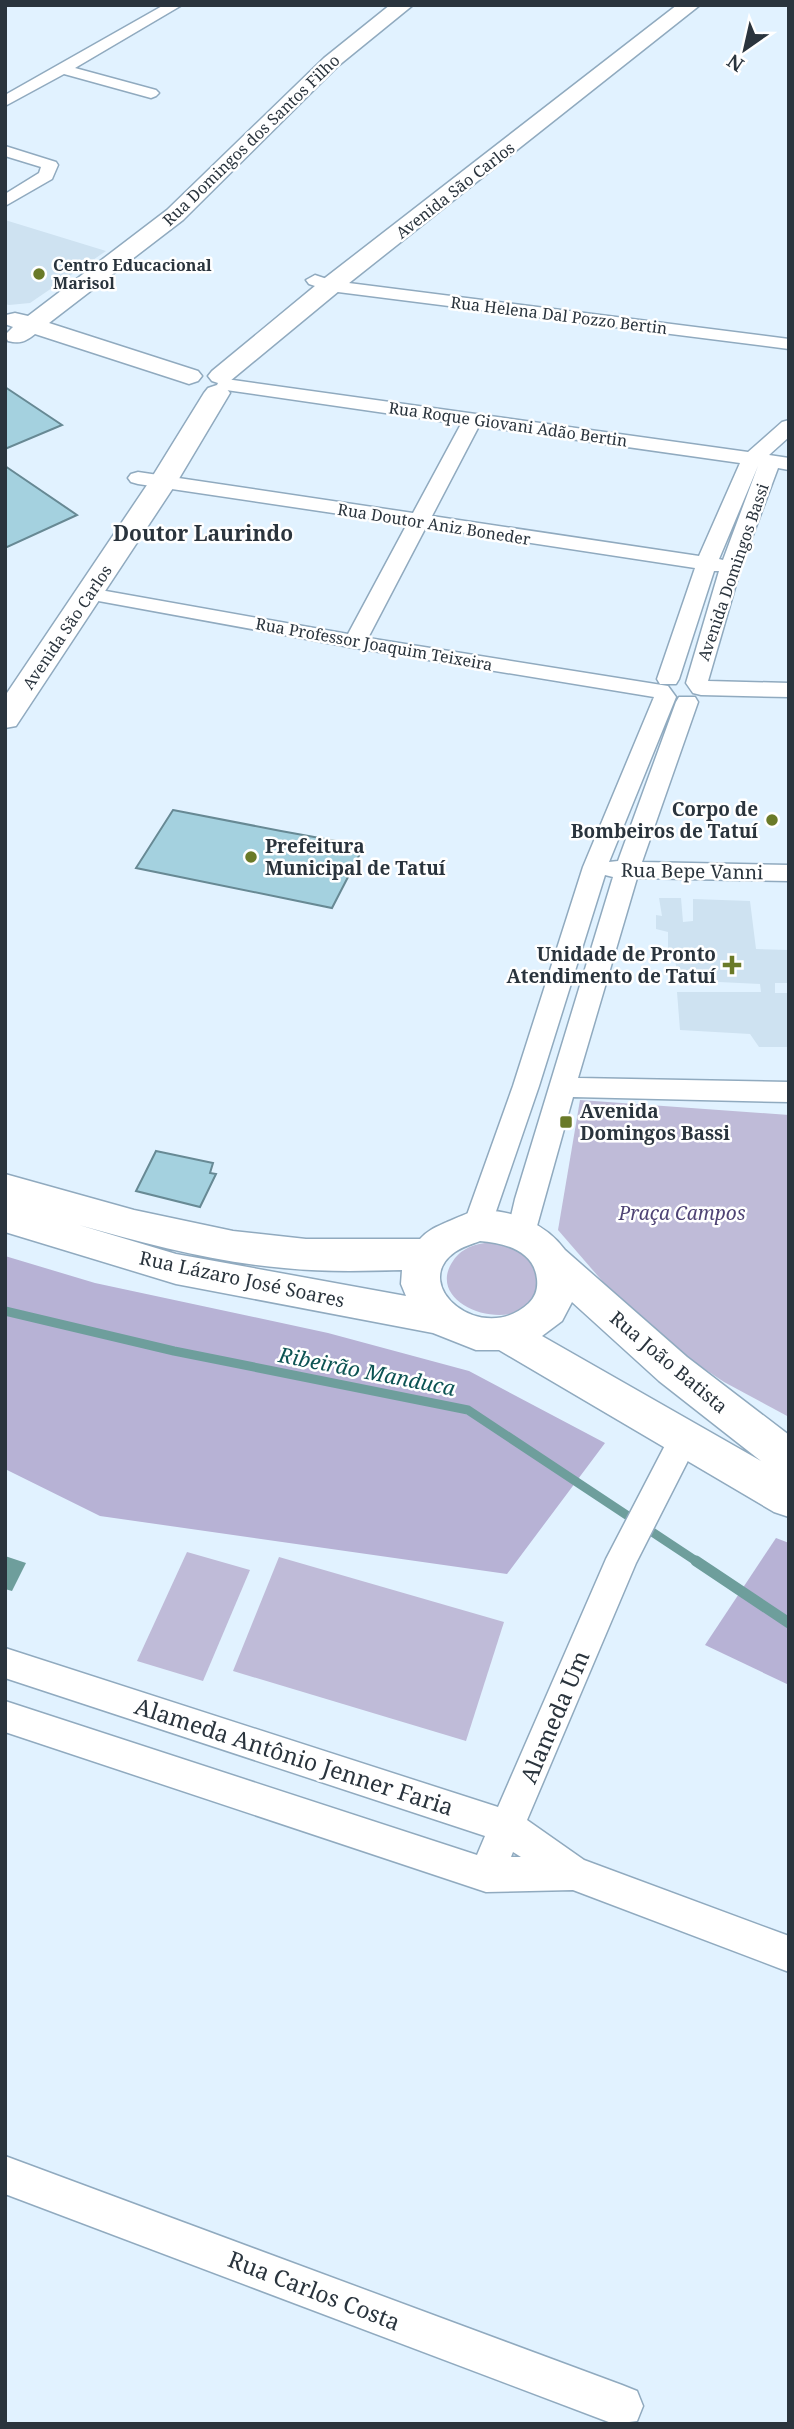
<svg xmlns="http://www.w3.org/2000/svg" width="794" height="2429" font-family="'Noto Serif',serif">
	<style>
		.built { fill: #cee2f1 }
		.green { fill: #bfbbd8 }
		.forest { fill: #b7b2d5 }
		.water { fill: #6e9e9c }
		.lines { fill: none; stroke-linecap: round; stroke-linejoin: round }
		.stream-far1 { stroke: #6e9e9c; stroke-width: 9 }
		.stream { stroke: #6e9e9c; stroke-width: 11 }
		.building { fill: #a4d1df; stroke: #678994; stroke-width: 2 }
		.minor-casing { stroke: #90aabf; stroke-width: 3 }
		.secondary-casing { stroke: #90aabf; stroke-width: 3 }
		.primary-casing { stroke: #90aabf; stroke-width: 3 }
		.minor { fill: #fff; fill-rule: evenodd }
		.secondary { fill: #fff; fill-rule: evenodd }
		.primary { fill: #fff; fill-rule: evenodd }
		.poi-dot { fill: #6a7a28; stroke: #fff; stroke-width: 2.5 }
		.labels { text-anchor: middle; stroke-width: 5; stroke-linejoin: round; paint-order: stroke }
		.far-street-label { font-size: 16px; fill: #2a343d; stroke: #fff }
		.far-poi-label { font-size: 16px; font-weight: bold; fill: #2a343d; stroke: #fff; text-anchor: start }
		.poi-label { font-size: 19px; font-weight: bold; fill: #2a343d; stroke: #fff; text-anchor: end }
		.street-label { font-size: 19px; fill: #2a343d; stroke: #fff }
		.park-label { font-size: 19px; font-style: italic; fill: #4e4374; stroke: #fff }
		.far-district-label { font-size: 21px; font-weight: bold; fill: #2a343d; stroke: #fff }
		.water-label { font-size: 21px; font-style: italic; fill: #0c5353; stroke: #fff }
		.near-street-label { font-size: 23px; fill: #2a343d; stroke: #fff }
	</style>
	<rect width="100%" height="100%" fill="#e1f2ff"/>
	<!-- built -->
	<g class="built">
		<path d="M5,220L106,251L30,303L9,305L5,304Z"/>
		<path d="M659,898H681L683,922L693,921V899L750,901L756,949L789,950V983H775V993H789V1047H759L750,1034L680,1030L677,992H761L760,984L678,980L674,951L668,950V932L656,929V915L662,916Z"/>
	</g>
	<!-- green -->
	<g class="green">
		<path d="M580,1100L789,1115V1417L724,1382L643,1328L558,1230Z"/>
		<path d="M495,1242L523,1251L539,1271C538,1278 539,1286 537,1292C523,1338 421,1308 453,1261C463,1246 479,1243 495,1242Z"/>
		<path d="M187,1552L250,1570L203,1681L137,1661Z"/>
		<path d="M279,1557L504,1622L466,1741L233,1671Z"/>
	</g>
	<!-- forest -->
	<g class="forest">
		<path d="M5,1256L95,1283L328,1333L469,1371L605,1443L507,1574L100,1516L5,1469Z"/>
		<path d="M776,1538L789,1543V1685L705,1645Z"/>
	</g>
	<!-- water -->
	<path class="water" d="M5,1556L26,1563L12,1591L5,1589Z"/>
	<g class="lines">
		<!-- stream-far1 -->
		<path class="stream-far1" d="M5,1311L174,1351L468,1410L699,1563"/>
		<!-- stream -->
		<path class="stream" d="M696,1561L789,1623"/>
	</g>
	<!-- building -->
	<g class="building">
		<path d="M5,387L62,425L5,449Z"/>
		<path d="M5,466L77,515L5,548Z"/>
		<path d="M173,810L281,831L364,846L332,908L136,868Z"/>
		<path d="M156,1151L213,1163L210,1173L216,1174L200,1207L136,1191Z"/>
	</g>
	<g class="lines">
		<!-- minor casing -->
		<g class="minor-casing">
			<g id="minor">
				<path d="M164,5H182L75,68L156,90L159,93L156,96L151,98L64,74L5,106V95Z"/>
				<path d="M5,146L56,162L58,165L52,179L5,206V194L39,173L41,167L5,156Z"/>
				<path d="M315,275L333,281L789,339V349L330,291L309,284L306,280Z"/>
				<path d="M226,379L748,452L782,422L789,420V437L769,455L789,458V470L778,468L741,567L708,681L789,683V697L701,695L693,693L686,683L719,571H714L679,679L676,684H660L657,679L695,568L426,527L368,638L668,686L676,697L609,862L618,861L676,702L679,697H695L698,702L642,862L789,865V881L637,878L578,1078L789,1082V1102L573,1097L535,1233L531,1241L521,1244L511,1241L507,1233L515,1199L613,877L605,875L539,1086L491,1226L487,1234L477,1237L467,1234L463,1226L513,1086L583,867L654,697L355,648L82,598L78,594L82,590L89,588L348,634L407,524L138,484L131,482L128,478L131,474L138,472L413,513L461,424L219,389L217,385L219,381ZM479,426L740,463L699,556L432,516ZM758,466L723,560L719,559Z"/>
				<path d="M685,1424L696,1428L700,1437L636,1563L527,1820L584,1860L789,1936V1972L573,1890L486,1892L5,1732V1701L477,1855L485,1836L5,1678V1648L498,1807L606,1559L674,1428ZM513,1852L521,1857H511Z"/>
				<path d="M5,2156L622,2385L637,2391L643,2406L637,2421L614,2424L5,2194Z"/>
			</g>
		</g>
		<!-- secondary casing -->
		<g class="secondary-casing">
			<g id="secondary">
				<path d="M390,5H413L338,66L183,220L49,323L198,371L202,376L198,381L189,384L180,381L35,334C25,342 20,344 8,341L5,335L13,327L5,324L6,315L15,313L28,316L167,210L324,58Z"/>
				<path d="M677,5H700L339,291L230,381L221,384L212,381L208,376L212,371L321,281Z"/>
				<path d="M217,385L226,388L230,393L177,482L16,726L5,728V696L149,482L204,393L208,388Z"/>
			</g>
		</g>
		<!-- primary casing -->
		<g class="primary-casing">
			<path id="primary" d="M5,1174L134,1210L233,1231L306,1239H420C428,1230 436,1227 447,1222C457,1218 468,1212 478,1211C510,1208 546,1224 565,1250L687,1357L789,1435V1477L786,1476L789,1477V1517L774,1512L499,1350H476L433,1333L176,1284L5,1232ZM79,1225C146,1244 215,1262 284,1268C324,1272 363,1271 402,1270L401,1284L406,1296L176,1254ZM480,1241C504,1243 534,1250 537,1279C538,1288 536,1296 529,1303C482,1347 408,1285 455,1252C462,1247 472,1244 480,1241ZM572,1302L659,1381L761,1461L542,1336L562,1321Z"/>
		</g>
		<!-- minor -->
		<use href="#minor" class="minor"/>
		<!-- secondary -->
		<use href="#secondary" class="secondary"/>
		<!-- primary -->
		<use href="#primary" class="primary"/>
	</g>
	<!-- markers -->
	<g class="poi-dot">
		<circle cx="39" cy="274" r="7"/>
		<circle cx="772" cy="820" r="7"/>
		<circle cx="251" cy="857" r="7"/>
		<path d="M728.5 954.5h7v7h7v7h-7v7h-7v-7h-7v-7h7z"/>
		<rect x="559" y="1115" width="14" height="14" rx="3.5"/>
	</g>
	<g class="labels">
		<!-- far-street labels -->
		<g class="far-street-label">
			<text transform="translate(251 140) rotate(-44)" y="6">Rua Domingos dos Santos Filho</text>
			<text transform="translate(455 190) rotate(-38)" y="6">Avenida São Carlos</text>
			<text transform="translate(559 315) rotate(7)" y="6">Rua Helena Dal Pozzo Bertin</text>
			<text transform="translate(508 424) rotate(8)" y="6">Rua Roque Giovani Adão Bertin</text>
			<text transform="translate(434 524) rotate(9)" y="6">Rua Doutor Aniz Boneder</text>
			<text transform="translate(733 572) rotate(-71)" y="6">Avenida Domingos Bassi</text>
			<text transform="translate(67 627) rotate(-56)" y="6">Avenida São Carlos</text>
			<text transform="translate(374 644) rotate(10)" y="6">Rua Professor Joaquim Teixeira</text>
		</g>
		<!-- far-poi labels -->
		<g class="far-poi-label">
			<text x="53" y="271">Centro Educacional<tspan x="53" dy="18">Marisol</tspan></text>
		</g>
		<!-- poi labels -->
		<g class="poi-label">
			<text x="758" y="816">Corpo de<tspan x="758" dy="22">Bombeiros de Tatuí</tspan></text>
			<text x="265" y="853" text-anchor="start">Prefeitura<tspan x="265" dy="22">Municipal de Tatuí</tspan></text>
			<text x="716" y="961">Unidade de Pronto<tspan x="716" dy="22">Atendimento de Tatuí</tspan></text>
			<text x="580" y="1118" text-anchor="start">Avenida<tspan x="580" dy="22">Domingos Bassi</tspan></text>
		</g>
		<!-- street labels -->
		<g class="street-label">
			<text transform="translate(692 871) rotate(1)" y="7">Rua Bepe Vanni</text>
			<text transform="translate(242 1279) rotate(12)" y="7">Rua Lázaro José Soares</text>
			<text transform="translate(669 1362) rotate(40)" y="7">Rua João Batista</text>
		</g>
		<!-- park labels -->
		<g class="park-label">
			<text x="682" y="1220">Praça Campos</text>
		</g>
		<!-- far-district labels -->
		<g class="far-district-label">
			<text x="203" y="541">Doutor Laurindo</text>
		</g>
		<!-- water labels -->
		<g class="water-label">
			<text transform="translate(367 1372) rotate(11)" y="7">Ribeirão Manduca</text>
		</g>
		<!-- near-street labels -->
		<g class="near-street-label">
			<text transform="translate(555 1717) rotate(-67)" y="8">Alameda Um</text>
			<text transform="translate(294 1757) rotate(18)" y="8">Alameda Antônio Jenner Faria</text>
			<text transform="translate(314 2291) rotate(21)" y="8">Rua Carlos Costa</text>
		</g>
	</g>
	<!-- border -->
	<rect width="794" height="2429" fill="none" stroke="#2a343d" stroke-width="14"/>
	<!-- north arrow -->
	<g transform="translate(745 49) rotate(214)" stroke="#ffffff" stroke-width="5" paint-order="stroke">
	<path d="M0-5L12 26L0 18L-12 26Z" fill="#2a343d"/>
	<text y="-10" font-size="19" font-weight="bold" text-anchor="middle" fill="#2a343d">N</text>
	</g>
</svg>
